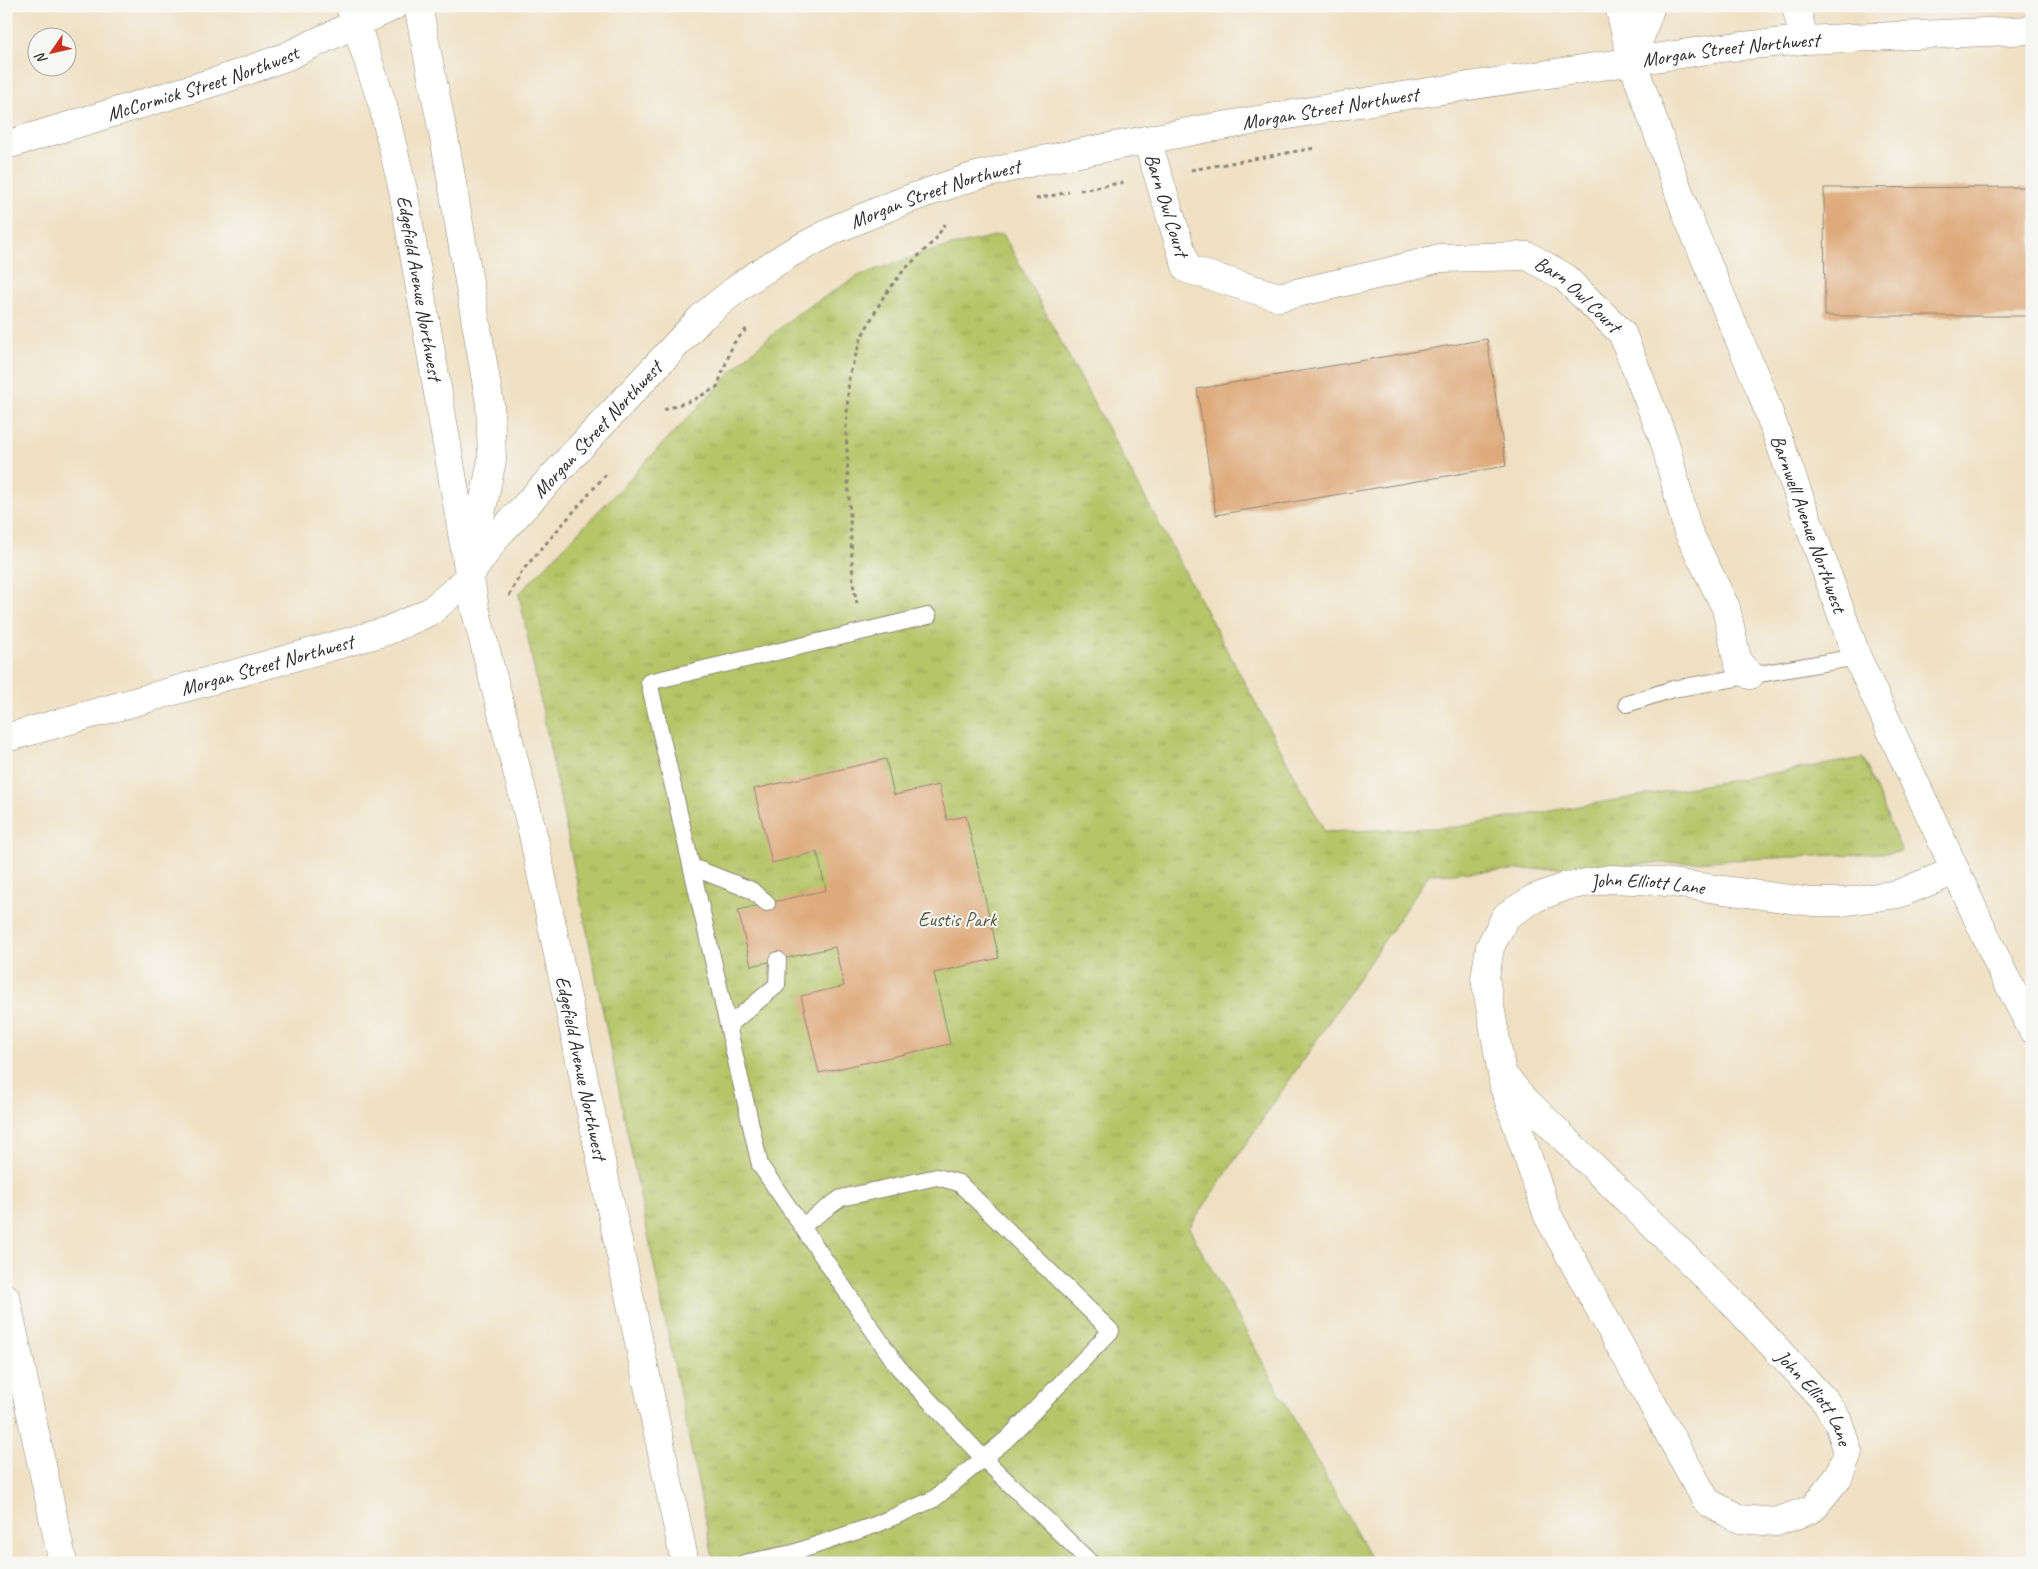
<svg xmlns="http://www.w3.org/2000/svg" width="2038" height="1569" font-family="Caveat,sans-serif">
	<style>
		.park { fill: url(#park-tufts); stroke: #70784a }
		.building { fill: #deaa7b }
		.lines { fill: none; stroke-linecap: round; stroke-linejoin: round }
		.service-casing { stroke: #8d8677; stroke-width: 18 }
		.minor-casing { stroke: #8d8677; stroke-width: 29 }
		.path { stroke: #8d8677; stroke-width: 3; stroke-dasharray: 4 4; stroke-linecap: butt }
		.service { stroke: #fff; stroke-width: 16 }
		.minor { stroke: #fff; stroke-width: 28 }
		.labels { text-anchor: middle; stroke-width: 4; stroke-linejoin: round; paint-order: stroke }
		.street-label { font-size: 20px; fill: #2b2b2b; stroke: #f6f6f2 }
		.park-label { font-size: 20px; fill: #54593d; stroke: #f6f6f2 }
	</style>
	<defs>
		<pattern id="park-tufts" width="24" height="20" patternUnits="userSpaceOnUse" patternTransform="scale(1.25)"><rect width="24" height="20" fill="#b5c568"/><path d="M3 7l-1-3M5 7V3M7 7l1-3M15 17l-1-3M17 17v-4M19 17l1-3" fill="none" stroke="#9ca95a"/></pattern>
	</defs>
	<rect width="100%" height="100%" fill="#f6f6f2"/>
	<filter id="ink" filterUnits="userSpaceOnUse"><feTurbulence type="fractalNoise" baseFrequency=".02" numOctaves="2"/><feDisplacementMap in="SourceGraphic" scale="10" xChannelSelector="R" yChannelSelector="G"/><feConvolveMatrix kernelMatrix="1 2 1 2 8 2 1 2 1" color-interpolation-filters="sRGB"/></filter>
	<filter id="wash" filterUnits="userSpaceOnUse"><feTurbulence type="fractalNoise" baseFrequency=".0096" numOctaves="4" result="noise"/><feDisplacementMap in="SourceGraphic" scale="20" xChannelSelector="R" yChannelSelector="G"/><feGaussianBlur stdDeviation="1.12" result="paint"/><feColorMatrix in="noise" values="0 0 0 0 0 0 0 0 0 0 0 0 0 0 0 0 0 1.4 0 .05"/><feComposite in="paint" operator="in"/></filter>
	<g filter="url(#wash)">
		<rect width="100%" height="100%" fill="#efe0c3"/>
		<!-- park -->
		<path class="park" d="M1003,234L1325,832L1456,827L1863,758L1902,852L1429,874L1189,1228L1373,1563H714L519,594L747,356L797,314L858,276L926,252Z"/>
		<g id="blocks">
			<!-- building -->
			<g class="building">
				<path d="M2032,187V316H1825L1824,188Z"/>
				<path d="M1487,339L1506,466L1216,515L1197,389Z"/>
				<path d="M886,759L894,795L939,785L947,820L966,816L999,958L934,973L950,1044L819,1073L801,996L844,986L835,947L751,966L738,910L826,890L817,852L772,863L754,789Z"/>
			</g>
		</g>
	</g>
	<g filter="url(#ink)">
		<use href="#blocks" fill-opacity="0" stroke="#8d8677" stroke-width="1"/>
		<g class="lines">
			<!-- service casing -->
			<g class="service-casing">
				<g id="service">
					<path d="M928,616L649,682L760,1165L898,1367L983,1458L1091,1563"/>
					<path d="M1627,704L1673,689L1857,657"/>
					<path d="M692,867L751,890L767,903"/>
					<path d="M728,1026L777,985L778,960"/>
					<path d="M744,1563L793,1553L875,1525L934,1499L1007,1439L1111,1331L959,1183L937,1177L841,1198L802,1226"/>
				</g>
			</g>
			<!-- minor casing -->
			<g class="minor-casing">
				<g id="minor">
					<path id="s1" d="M350,6L383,106L403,190L475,608L532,830L685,1563"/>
					<path d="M418,6L446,148L490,404L492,460L473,553"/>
					<path id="s2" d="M1619,6L1632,61L1687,215L1761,391L1857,657L2000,967L2032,1029"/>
					<path d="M1796,6L1804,40"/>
					<path d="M1632,61L1651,6"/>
					<path id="s3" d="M1147,140L1187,269L1279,297L1384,273L1440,258L1528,256L1563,276L1622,333L1665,443L1687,529L1726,608L1738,663L1750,675"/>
					<path id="s4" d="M6,145L224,79L285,57L394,6"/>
					<path id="s5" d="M6,738L387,631L431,611L465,582L497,536L702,317L744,283L789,254L838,228L903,201L969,178L1037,161L1198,130L1389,98L1721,48L1804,40L2032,30"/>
					<path id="s6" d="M1502,1074L1523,1098L1738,1308L1825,1401L1838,1421L1848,1452L1839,1476L1812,1509L1776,1522L1740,1519L1707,1502L1548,1216L1504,1087L1502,1074L1485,978L1490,947L1506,916L1535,898L1567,886L1610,879L1657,881L1812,902H1842L1898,894L1955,871"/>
					<path d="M6,1298L63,1563"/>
				</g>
			</g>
			<!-- path -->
			<g class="path">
				<path d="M1191,170L1315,148"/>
				<path d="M1080,190L1126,182"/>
				<path d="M1036,199L1069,192"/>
				<path d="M664,410L695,399L717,387L733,344L749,326"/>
				<path d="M509,596L522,571L608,472"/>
				<path d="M857,604L853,583L846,430L849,376L862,336L884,296L903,271L935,240L945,224"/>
			</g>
			<!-- service -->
			<use href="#service" class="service"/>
			<!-- minor -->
			<use href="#minor" class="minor"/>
		</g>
	</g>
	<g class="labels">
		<!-- street labels -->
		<g class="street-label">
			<text dy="7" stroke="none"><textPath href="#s5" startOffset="1921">Morgan Street Northwest</textPath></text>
			<text dy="7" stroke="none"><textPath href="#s4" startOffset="206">McCormick Street Northwest</textPath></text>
			<text dy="7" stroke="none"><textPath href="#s5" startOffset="1516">Morgan Street Northwest</textPath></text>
			<text dy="7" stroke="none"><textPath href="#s5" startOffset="1111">Morgan Street Northwest</textPath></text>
			<text dy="7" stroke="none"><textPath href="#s3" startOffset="68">Barn Owl Court</textPath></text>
			<text dy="7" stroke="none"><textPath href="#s1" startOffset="291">Edgefield Avenue Northwest</textPath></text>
			<text dy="7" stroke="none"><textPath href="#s3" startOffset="548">Barn Owl Court</textPath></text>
			<text dy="7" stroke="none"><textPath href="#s5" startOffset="691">Morgan Street Northwest</textPath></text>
			<text dy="7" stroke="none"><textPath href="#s2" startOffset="552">Barnwell Avenue Northwest</textPath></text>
			<text dy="7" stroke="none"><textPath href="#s5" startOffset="271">Morgan Street Northwest</textPath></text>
			<text dy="7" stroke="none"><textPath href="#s6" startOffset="1486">John Elliott Lane</textPath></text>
			<text dy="7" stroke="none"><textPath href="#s1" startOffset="1088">Edgefield Avenue Northwest</textPath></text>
			<text dy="7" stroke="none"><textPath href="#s6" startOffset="451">John Elliott Lane</textPath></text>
		</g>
		<!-- park labels -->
		<g class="park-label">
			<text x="957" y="926">Eustis Park</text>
		</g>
	</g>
	<!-- margin -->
	<rect width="2038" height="1569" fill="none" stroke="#f6f6f2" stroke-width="25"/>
	<!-- north arrow -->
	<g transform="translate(52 52) rotate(236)"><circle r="24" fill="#f6f6f2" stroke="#a5a5a2"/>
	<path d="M0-4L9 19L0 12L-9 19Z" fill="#c8321e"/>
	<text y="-8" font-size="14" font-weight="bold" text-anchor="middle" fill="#2b2b2b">N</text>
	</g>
</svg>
